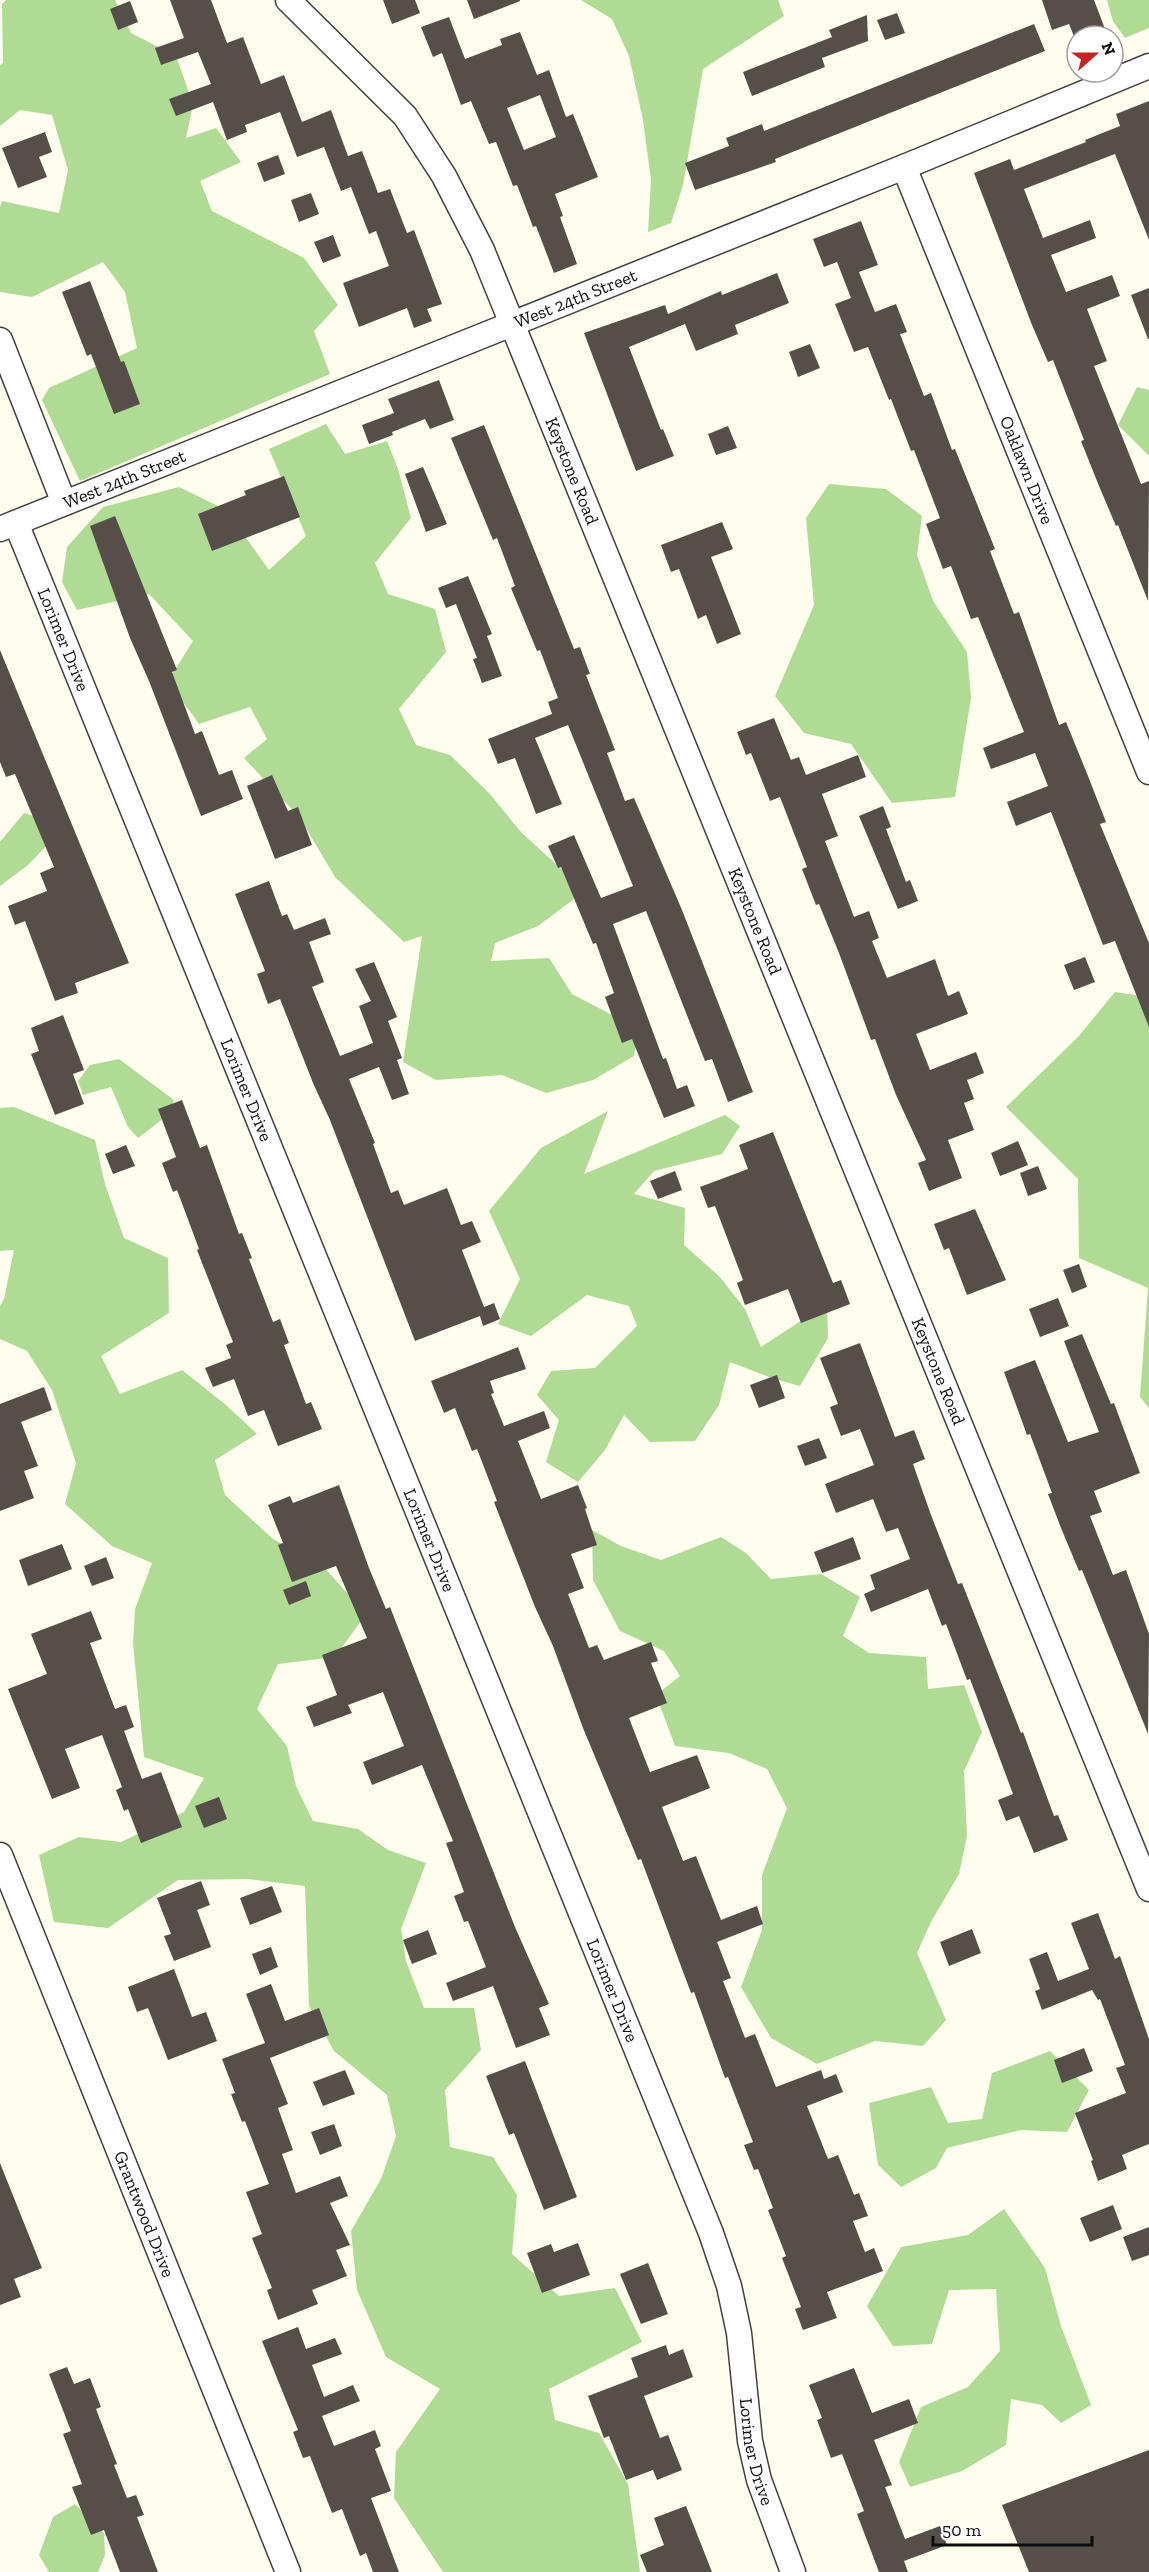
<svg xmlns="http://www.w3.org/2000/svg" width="1149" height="2572" font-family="'Zilla Slab',serif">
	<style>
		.forest { fill: #afdb95 }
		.building { fill: #564f49; fill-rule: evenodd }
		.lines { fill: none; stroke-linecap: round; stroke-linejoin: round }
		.minor-casing { stroke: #404040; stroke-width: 27 }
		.minor { stroke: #fff; stroke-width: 24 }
		.labels { text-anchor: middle; stroke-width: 6; stroke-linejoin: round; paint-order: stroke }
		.street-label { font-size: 18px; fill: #0d0d0d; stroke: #fff }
	</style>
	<rect width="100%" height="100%" fill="#fffded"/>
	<!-- forest -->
	<g class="forest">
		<path d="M6,0H115L131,33L176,56L193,104L186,138L216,128L241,162L200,181L212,211L304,258L338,305L314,331L330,374L80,481L42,400L49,388L137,348L125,292L103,262L32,297L0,292V207L2,201L59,213L68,170L52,115L20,110L0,126V65L3,63L2,4Z"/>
		<path d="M581,0H778L784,16L703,69L683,185L671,223L648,232L651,180L643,120L629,56L612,19Z"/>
		<path d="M1107,0H1149V28L1125,38L1113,21Z"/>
		<path d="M1137,387L1149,390V456L1118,425Z"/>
		<path d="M326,424L345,454L387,441L398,469L411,518L375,563L388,594L435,609L446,652L399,709L416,745L450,755L489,793L521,832L569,876L574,899L538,926L495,943L491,961L549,958L572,994L639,1029L634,1056L593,1080L546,1093L502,1075L436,1080L403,1062L422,936L404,942L335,877L300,818L244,758L267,739L250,707L199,724L168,681L193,641L149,594L77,610L62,582L67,547L103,507L179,487L226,510L269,570L306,536L269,449Z"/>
		<path d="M829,484L886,489L922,516L917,555L933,601L967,652L971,698L955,797L892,803L851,744L804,733L775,696L814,605L806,518Z"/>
		<path d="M24,813L43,819L52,840L28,865L0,886V842Z"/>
		<path d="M1115,992L1149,997V1408L1140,1397L1148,1288L1079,1258L1078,1179L1006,1107L1078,1037Z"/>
		<path d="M119,1059L174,1100L168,1115L138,1138L128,1127L111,1087L83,1095L78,1081L90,1065Z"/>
		<path d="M14,1107L95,1140L105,1184L124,1238L168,1258L169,1313L101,1356L120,1394L182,1370L226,1405L257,1434L215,1460L225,1495L273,1539L322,1565L366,1614L335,1657L278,1664L257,1709L287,1746L296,1786L313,1821L358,1829L388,1850L426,1863L401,1929L406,1961L424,2008H474L481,2050L445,2090L450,2147L493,2157L517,2195L512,2254L559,2296L615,2288L642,2342L549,2389L555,2420L599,2433L628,2484L640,2572H443L394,2498L396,2452L440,2389L386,2357L357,2290L351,2231L381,2179L396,2136L387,2095L334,2051L309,2006L305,1886L248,1879L178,1880L108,1928L54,1922L39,1855L79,1837L121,1842L184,1812L204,1778L144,1757L133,1643L135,1609L152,1563L112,1546L65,1504L76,1463L52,1390L27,1351L0,1339V1306L4,1299L14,1250L0,1251V1108Z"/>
		<path d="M608,1111L584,1174L725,1115L740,1126L722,1154L654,1171L634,1194L685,1208L684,1245L720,1277L745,1309L761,1347L827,1304L828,1338L800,1386L772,1378L730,1362L719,1405L695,1441L650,1442L624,1415L605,1450L578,1482L546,1462L559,1420L537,1395L551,1371L595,1368L637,1326L629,1306L587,1295L531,1336L498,1324L520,1279L489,1211L541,1148Z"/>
		<path d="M592,1530L621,1546L661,1560L721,1537L746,1553L771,1579L821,1574L860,1597L843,1636L869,1653L926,1657L928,1689L964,1685L982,1732L964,1771L967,1836L959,1874L931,1922L917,1953L946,2020L923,2046L875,2041L817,2064L771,2038L741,1987L762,1930V1875L787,1808L767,1769L729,1753L675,1746L656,1695L680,1676L664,1651L620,1631L593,1580Z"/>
		<path d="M1050,2051L1089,2090L1067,2132L1021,2130L947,2148L936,2168L901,2187L878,2165L869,2103L931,2087L948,2123L982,2119L992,2073Z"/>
		<path d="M1004,2209L1045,2268L1061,2326L1091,2405L1061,2423L1042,2405L1011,2399L1006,2445L962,2471L910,2487L899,2462L921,2407L968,2387L1000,2351L996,2289L949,2290L932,2344L893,2346L867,2306L901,2247L968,2235Z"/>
		<path d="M75,2504L104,2533L105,2555L98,2572H49L39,2555L53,2517Z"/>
	</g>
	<!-- building -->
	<g class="building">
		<path d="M170,0H211L227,43L243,37L261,84L284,75L302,122L331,110L348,156L362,151L378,193L390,189L407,233L414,230L442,304L427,309L432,321L414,328L407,308L359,327L343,283L389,266L376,231L369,234L351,187L341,191L324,147L297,157L280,112L245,125L247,132L227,140L213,102L176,116L169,99L211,84L198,52L161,65L155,48L184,38Z"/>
		<path d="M383,0H415L420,13L392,24Z"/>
		<path d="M467,0H520V1L474,19Z"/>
		<path d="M1042,0H1094L1105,29L1088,36H1077L1076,41L1069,24L1052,30Z"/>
		<path d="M130,1L138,22L118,30L110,9Z"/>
		<path d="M897,13L905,33L885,40L877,20Z"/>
		<path d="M867,15L868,41L822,58L825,67L752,96L743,72L832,37L829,30Z"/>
		<path d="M449,17L465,59L502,45L500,39L520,32L537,75L549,70L566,117L573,114L598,177L555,194L563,216L560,217L577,264L554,273L536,226L533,227L517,185L513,186L496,142L489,144L471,101L461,105L442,53L433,57L421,27ZM540,95L556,137L524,150L507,108Z"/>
		<path d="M1034,24L1045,51L775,159L776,162L695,190L685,163L729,146L726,138L762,124L764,131Z"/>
		<path d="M1149,101V240L1115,154L1024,189L1043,238L1090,220L1096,238L1051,255L1066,292L1112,275L1120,296L1087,309L1107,361L1094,366L1141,484L1149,481L1148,601L1118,525L1116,526L1099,486L1081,441L1084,440L1053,360L1048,362L1032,325L974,173L1010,159L1014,170L1086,142L1085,140L1120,126L1116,114Z"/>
		<path d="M45,132L52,152L39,157L47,177L18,188L2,148Z"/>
		<path d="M278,155L285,174L264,182L257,163Z"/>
		<path d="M311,193L319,214L299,222L291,200Z"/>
		<path d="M861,221L878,265L859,272L875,312L896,304L907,332L900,334L924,396L931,393L952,450L955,449L995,549L990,551L1014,614L1019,612L1059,725L1066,722L1088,776L1106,822L1100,824L1149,943V1027L1115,941L1103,945L1051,812L1016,826L1007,802L1048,786L1035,753L991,769L983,748L1024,732L978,617L971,619L951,566L943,569L926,524L940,518L914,450L911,451L891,399L889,400L868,347L854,352L835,304L851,298L837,262L824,267L813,239Z"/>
		<path d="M333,235L341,256L323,263L314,242Z"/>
		<path d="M777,273L789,303L735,325L738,334L696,351L685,324L629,347L661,430L663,429L674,456L636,471L584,333L665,305L668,314L721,291L722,295Z"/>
		<path d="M90,281L121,362L124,361L140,404L114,414L91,354L87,356L62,292Z"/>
		<path d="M1149,288V339H1148L1131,295Z"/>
		<path d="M810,344L820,368L798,377L789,352Z"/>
		<path d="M439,380L454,420L430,429L425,419L392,432L393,435L369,444L362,425L394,413L388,399Z"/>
		<path d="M484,425L574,649L580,647L590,674L586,675L615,750L607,753L625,801L634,798L682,910L753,1092L728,1102L712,1059L705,1061L646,911L613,924L663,1059L666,1058L677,1089L687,1085L695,1106L664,1118L632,1039L622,1043L605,997L614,993L596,943L593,944L561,867L558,868L548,846L574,835L601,898L633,886L568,725L535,738L562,804L536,814L515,758L498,764L488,739L552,714L548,702L558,698L540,650L537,651L511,588L515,586L497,538L493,540L451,438Z"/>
		<path d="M728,426L737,448L716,455L708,434Z"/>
		<path d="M423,467L447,524L426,532L405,474Z"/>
		<path d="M284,476L300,517L212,551L198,514L246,495L244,491Z"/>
		<path d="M115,516L177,670L172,672L195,734L202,731L219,775L232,770L243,799L201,816L149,681L130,638L90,526Z"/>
		<path d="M722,522L733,549L711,557L741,634L717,644L706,615L698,619L679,569L671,572L661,545Z"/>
		<path d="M468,576L492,634L487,636L502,676L482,683L473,659L477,658L456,604L446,608L438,588Z"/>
		<path d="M0,650L129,963L75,983L78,993L55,1001L25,921L15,925L8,906L47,891L40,873L54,867L15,774L6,777L0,762Z"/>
		<path d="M774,718L791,760L799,757L806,775L858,755L866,777L822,794L838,836L825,841L854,917L869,911L879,938L872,941L887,978L935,959L948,996L959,991L968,1014L916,1034L930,1070L976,1052L984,1073L967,1080L974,1099L964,1103L974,1130L948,1140L962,1178L929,1191L918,1163L926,1160L896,1095L875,1039L871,1040L839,953L819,904L816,905L802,869L807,867L780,797L770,801L751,753L746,755L737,732Z"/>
		<path d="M272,775L288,811L298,807L312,845L275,859L247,786Z"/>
		<path d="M883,806L891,827L886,829L906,882L910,880L918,901L898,909L859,816Z"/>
		<path d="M269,881L282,916L287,914L294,930L325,918L331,934L309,942L324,982L312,987L340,1056L373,1043L359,1006L371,1001L355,969L374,962L397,1017L388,1021L402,1058L397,1060L409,1094L392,1100L379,1067L349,1079L375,1143L373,1144L391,1193L398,1190L404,1205L447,1188L461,1225L472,1221L481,1242L462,1250L484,1307L494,1303L500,1319L483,1326L480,1316L415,1341L330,1120L313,1083L280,999L268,1004L257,974L265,971L235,894Z"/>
		<path d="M1085,957L1095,982L1074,990L1064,965Z"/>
		<path d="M63,1015L84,1070L73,1074L84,1104L55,1115L31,1054L39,1051L31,1028Z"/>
		<path d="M182,1100L200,1148L207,1145L239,1234L242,1233L252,1258L249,1259L273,1322L280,1319L289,1343L284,1345L306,1404L311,1402L322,1429L278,1446L264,1410L248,1416L234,1379L213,1387L205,1368L231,1358L226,1345L233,1342L197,1250L199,1249L177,1190L173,1192L162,1163L176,1157L158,1109Z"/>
		<path d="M773,1132L833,1283L841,1280L850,1304L801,1323L788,1289L745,1305L737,1283L743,1280L715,1206L708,1208L700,1187L748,1169L739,1145Z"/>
		<path d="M1018,1141L1028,1165L1000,1176L991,1153Z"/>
		<path d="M126,1145L135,1166L113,1174L105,1154Z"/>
		<path d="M1038,1166L1047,1189L1028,1196L1020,1173Z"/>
		<path d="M675,1171L682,1190L658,1199L650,1181Z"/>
		<path d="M975,1209L1006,1280L967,1295L949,1248L944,1250L934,1224Z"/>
		<path d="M1079,1264L1087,1287L1072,1293L1063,1270Z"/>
		<path d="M1058,1298L1069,1326L1040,1337L1029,1309Z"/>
		<path d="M1082,1334L1111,1404L1114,1403L1140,1473L1094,1491L1102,1512L1090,1516L1113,1575L1126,1570L1149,1634L1148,1734L1082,1570L1079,1571L1061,1528L1048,1494L1052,1493L1030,1434L1027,1435L1004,1372L1035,1360L1068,1442L1099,1432L1064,1341Z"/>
		<path d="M860,1343L895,1437L914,1430L925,1459L913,1464L931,1515L958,1584L962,1583L1021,1733L1023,1732L1054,1816L1058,1815L1068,1840L1034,1853L1019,1816L1006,1821L998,1800L1013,1794L970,1679L967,1680L946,1624L942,1626L928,1589L871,1612L864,1594L875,1589L870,1575L910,1559L898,1528L886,1532L873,1499L836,1513L825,1484L874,1465L860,1429L841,1436L830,1407L838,1404L820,1358Z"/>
		<path d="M518,1347L526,1369L490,1381L494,1393L491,1394L504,1426L544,1411L550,1428L518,1441L541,1499L578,1485L587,1508L585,1509L597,1545L571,1554L584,1588L568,1594L589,1648L597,1645L604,1660L651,1642L658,1661L651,1663L667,1703L629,1718L650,1772L697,1755L710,1788L662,1807L683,1861L696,1856L721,1920L757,1906L763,1924L717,1942L731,1978L723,1981L745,2038L755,2034L776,2087L821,2070L824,2079L836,2074L843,2092L807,2106L828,2159L838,2155L854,2195L859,2193L868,2216L853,2221L865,2252L874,2248L883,2271L827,2292L837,2318L803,2330L795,2309L801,2307L782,2258L786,2256L768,2210L773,2208L758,2169L754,2170L744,2145L753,2142L728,2077L725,2078L694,1992L691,1993L641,1859L638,1860L583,1728L553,1646L535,1607L494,1502L497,1501L477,1449L472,1451L455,1408L444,1413L431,1381Z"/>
		<path d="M777,1375L785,1398L759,1408L750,1385Z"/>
		<path d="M44,1387L52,1410L21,1422L38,1466L24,1471L34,1498L0,1511V1404Z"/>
		<path d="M819,1438L827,1458L805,1466L797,1446Z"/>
		<path d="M339,1485L369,1568L386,1609L390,1607L515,1927L549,2004L539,2008L550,2035L516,2048L493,1986L453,2001L446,1983L486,1967L468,1921L464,1922L454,1896L464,1892L446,1843L453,1841L422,1765L372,1785L363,1762L404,1746L383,1692L348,1705L352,1713L314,1727L306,1707L337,1695L322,1655L367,1638L336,1566L292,1582L278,1545L283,1543L268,1505L290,1496L293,1503Z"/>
		<path d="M853,1537L861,1559L822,1573L814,1552Z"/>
		<path d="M62,1544L72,1569L28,1586L19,1560Z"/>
		<path d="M106,1557L114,1578L92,1586L84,1566Z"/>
		<path d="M306,1581L311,1596L289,1605L283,1590Z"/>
		<path d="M91,1611L102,1639L90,1643L115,1709L126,1705L134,1727L124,1731L142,1779L161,1772L182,1827L141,1843L128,1809L124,1811L116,1790L122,1787L102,1735L65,1749L80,1788L52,1799L8,1689L47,1674L31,1634Z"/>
		<path d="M219,1797L227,1819L204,1828L195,1806Z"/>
		<path d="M201,1881L210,1905L197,1910L211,1947L174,1961L164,1936L171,1934L157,1898Z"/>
		<path d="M272,1886L282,1912L250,1925L240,1898Z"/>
		<path d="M1098,1913L1115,1959L1120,1956L1149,2039V2144L1122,2155L1127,2169L1098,2181L1091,2161L1093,2160L1075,2113L1126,2093L1116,2068L1125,2065L1100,1999L1098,2000L1092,1990L1042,2010L1035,1991L1040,1989L1029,1959L1047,1952L1058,1981L1089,1969L1071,1923Z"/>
		<path d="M972,1929L981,1953L949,1966L940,1942Z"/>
		<path d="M428,1930L437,1954L412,1964L403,1940Z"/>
		<path d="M271,1947L278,1967L260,1975L252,1954Z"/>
		<path d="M174,1969L192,2017L206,2012L217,2041L168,2060L148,2008L137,2012L128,1987Z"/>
		<path d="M271,1984L285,2021L319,2008L329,2035L270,2058L288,2104L278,2108L293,2150L282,2154L296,2193L340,2176L348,2196L330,2203L350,2245L336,2250L347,2276L312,2290L318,2304L278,2320L267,2290L272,2288L252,2238L262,2234L246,2192L269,2184L245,2121L242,2122L231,2094L235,2093L222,2059L265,2043L246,1994Z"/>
		<path d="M1084,2048L1093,2071L1062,2083L1054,2060Z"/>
		<path d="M525,2061L577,2197L544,2210L514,2133L509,2135L486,2076Z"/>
		<path d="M345,2070L355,2094L323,2106L313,2082Z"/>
		<path d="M334,2124L342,2146L320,2155L311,2132Z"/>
		<path d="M0,2163L42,2268L14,2279L21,2297L0,2305Z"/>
		<path d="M1113,2205L1122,2229L1090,2242L1080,2218Z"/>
		<path d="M1149,2227V2255L1132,2261L1123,2237Z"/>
		<path d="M578,2243L590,2275L542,2293L527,2253L551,2244L554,2252Z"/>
		<path d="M648,2263L668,2314L641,2324L620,2274Z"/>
		<path d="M298,2327L306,2349L335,2338L342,2354L312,2365L324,2397L353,2385L360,2401L322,2416L334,2446L375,2430L381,2446L375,2449L391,2491L371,2498L399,2572H373L366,2553L360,2556L342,2509L332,2513L310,2456L303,2458L293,2432L298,2430L262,2341Z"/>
		<path d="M666,2345L669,2355L683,2349L693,2377L644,2396L660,2438L668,2435L682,2470L657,2480L653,2470L626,2480L609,2436L604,2438L588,2396L638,2377L631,2358Z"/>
		<path d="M67,2367L74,2384L90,2378L101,2407L96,2409L117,2464L114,2465L127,2498L136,2495L144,2515L137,2517L158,2572H120L104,2530L91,2535L72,2487L82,2484L63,2434L71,2431L49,2374Z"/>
		<path d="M854,2368L872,2413L909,2399L918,2423L874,2440L892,2485L885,2487L905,2539L940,2526L947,2545L904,2561L908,2572H879L857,2514L864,2511L842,2454L831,2458L817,2420L822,2418L809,2385Z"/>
		<path d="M1149,2450V2572H1029L1002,2505Z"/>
		<path d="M686,2506L712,2572H647L640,2555L664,2545L654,2518Z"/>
	</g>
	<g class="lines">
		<!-- minor casing -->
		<g class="minor-casing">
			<g id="minor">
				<path id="s1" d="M288,0L405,116L444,176L482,250L1149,1889"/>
				<path id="s2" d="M904,167L1149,772"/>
				<path d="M0,340L64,503"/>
				<path id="s3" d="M16,523L711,2233L729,2286L739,2333L750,2441L759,2480L793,2572"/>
				<path id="s4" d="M0,529L904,167L1149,66"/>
				<path id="s5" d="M0,1855L288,2572"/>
			</g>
		</g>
		<!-- minor -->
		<use href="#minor" class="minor"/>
	</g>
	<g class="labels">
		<!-- street labels -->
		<g class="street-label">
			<text dy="6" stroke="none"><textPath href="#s4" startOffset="620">West 24th Street</textPath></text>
			<text dy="6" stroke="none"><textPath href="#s2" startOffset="327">Oaklawn Drive</textPath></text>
			<text dy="6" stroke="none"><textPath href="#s1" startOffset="558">Keystone Road</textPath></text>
			<text dy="6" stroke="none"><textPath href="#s4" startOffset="134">West 24th Street</textPath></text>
			<text dy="6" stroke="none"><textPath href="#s3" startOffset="126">Lorimer Drive</textPath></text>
			<text dy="6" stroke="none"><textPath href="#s1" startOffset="1044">Keystone Road</textPath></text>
			<text dy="6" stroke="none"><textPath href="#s3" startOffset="612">Lorimer Drive</textPath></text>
			<text dy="6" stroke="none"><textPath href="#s1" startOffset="1530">Keystone Road</textPath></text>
			<text dy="6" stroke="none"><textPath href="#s3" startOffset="1098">Lorimer Drive</textPath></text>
			<text dy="6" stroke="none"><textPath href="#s3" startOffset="1584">Lorimer Drive</textPath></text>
			<text dy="6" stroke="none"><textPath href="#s5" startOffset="387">Grantwood Drive</textPath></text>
			<text dy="6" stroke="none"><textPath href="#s3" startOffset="2070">Lorimer Drive</textPath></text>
		</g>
	</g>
	<!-- north arrow -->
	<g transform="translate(1095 54) rotate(69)"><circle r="28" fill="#ffffff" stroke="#9e9e9e" stroke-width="1.5"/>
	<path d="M0-4.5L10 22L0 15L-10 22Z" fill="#c12622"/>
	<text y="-9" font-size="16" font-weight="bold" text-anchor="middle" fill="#0d0d0d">N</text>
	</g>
	<!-- scale -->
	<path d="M933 2536v9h159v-9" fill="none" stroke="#0d0d0d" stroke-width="3"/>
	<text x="942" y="2536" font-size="18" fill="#0d0d0d" stroke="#ffffff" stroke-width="4.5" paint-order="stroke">50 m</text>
</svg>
